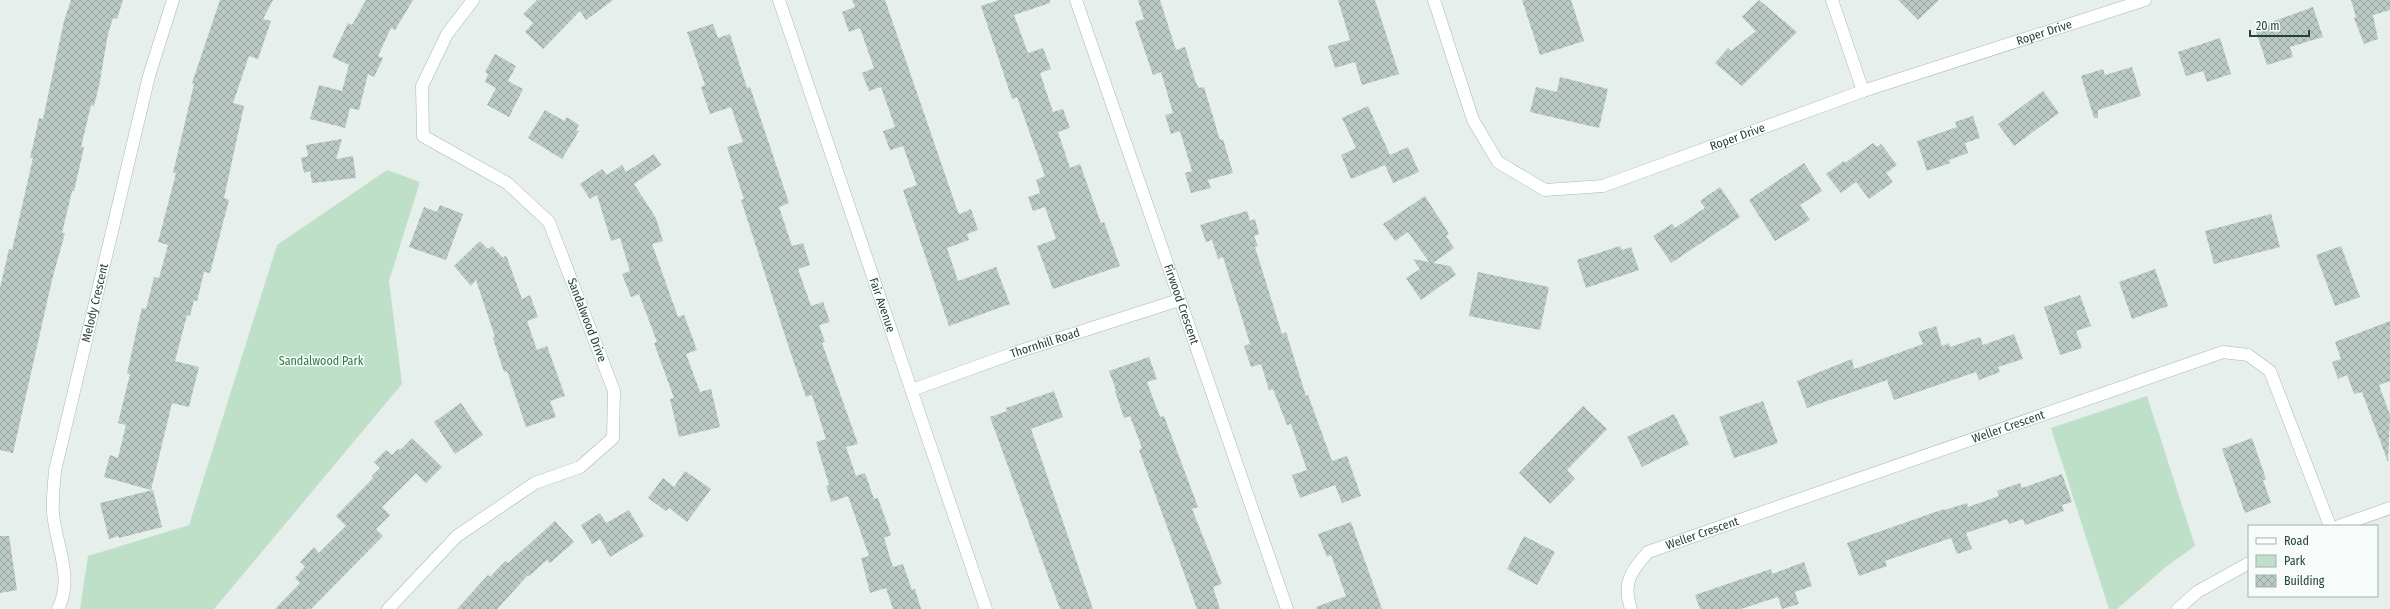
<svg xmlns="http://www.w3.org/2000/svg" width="2390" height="609" font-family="'Fira Sans Condensed',sans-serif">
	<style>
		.green { fill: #bfe0c8 }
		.building { fill: url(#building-cross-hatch) }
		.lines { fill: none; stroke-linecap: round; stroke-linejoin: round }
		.street-casing { stroke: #a8b8b2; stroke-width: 13 }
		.secondary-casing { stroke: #a4bbb3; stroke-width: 13 }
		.street { stroke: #fff; stroke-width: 12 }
		.secondary { stroke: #fff; stroke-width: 12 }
		.labels { text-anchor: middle; stroke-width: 3; stroke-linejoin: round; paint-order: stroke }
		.street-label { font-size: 12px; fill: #24423a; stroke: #f7fbf9 }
		.park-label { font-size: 12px; fill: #2d7a4b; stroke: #f7fbf9 }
	</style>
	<defs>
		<pattern id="building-cross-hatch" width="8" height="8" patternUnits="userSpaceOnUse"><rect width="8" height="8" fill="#bbcac4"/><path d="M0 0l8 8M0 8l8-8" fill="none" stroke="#98a6a0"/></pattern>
	</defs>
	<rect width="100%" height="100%" fill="#e6efeb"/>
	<!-- green -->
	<g class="green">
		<path d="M387,170L420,182L389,281L402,384L214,609H80L88,556L189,525L277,245Z"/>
		<path d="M2147,396L2195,546L2167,566L2117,609H2109L2051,428Z"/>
	</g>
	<!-- building -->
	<g class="building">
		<path d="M71,0H123L117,19L113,18L108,34L99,86L94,106L91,105L81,147H84L74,191H72L62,233H65L52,280L13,453L0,450V288L9,249L12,250L33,158H30L36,132L39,118L43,119L64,21Z"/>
		<path d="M220,0H273L263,19L271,21L258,59L249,56L233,103L244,106L224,198L229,200L210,273L204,272L197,301L194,300L190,316L187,315L175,361L199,367L189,407L172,403L151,490L104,477L110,455L118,458L126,425L118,423L130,374H127L137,328L142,308L146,309L154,277L159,278L168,245L158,242L176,173H173L194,84L192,83Z"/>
		<path d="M366,0H413L395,30L391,28L378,56L383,58L374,77L368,74L359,110L350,108L345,128L310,119L319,85L342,91L349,65L332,57L348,23L352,25Z"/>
		<path d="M537,0H613L586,20L580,11L543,49L525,32L533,23L523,14Z"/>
		<path d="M852,0H885L958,212L960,214L971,209L978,230L967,234L969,240L947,248L958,281L996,267L1010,304L949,326L903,190L917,185L903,146L890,150L883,131L895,127L881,87L869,91L862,73L874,68L860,28L849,32L842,12L855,7Z"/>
		<path d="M999,0H1050V3L1014,15L1028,53L1043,48L1051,69L1040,73L1053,112L1063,109L1070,128L1058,132L1070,168L1080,164L1101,223L1104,222L1120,266L1053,289L1037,246L1056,239L1045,207L1033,211L1028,197L1040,193L1036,180L1045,176L1017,97L1012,99L981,6Z"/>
		<path d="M1138,0H1160L1176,50L1185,47L1196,83L1199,88L1204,87L1220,140L1223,139L1233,173L1208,180L1211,188L1191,193L1185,173L1192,171L1180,131L1171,134L1165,115L1173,113L1161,72L1153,75L1135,22L1144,19Z"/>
		<path d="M1338,0H1375L1399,74L1362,85L1355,62L1335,68L1328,46L1350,40Z"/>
		<path d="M1522,0H1571L1584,41L1540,55Z"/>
		<path d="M1759,0L1797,32L1742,86L1715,63L1728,48L1731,51L1756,31L1742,17Z"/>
		<path d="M1898,0H1939L1918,20Z"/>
		<path d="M2351,0H2390V10L2373,15L2378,39L2364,44L2354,18L2356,17Z"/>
		<path d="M2313,7L2323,37L2290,47L2293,57L2267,65L2255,28Z"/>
		<path d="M713,24L718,38L730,34L747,88L750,87L789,203L779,207L792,246L803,243L810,265L798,269L811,306L823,302L830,322L819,325L825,342L822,343L858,444L846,447L856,476L865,473L874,499L878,498L891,535L884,538L893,567L903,564L912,590L915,589L921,609H893L886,588L870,593L861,558L869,556L848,496L831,502L826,486L829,485L816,442L826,439L812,395L806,397L791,354L741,200L744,199L727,147L743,142L731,107L710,114L701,87L705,85L687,32Z"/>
		<path d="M2220,38L2231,74L2207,82L2203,71L2186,76L2178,52Z"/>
		<path d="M495,54L516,66L508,81L523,89L509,117L487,105L496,88L485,82L488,74L485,72Z"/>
		<path d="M2132,67L2141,96L2098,110V118H2094L2081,76L2103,69L2105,75Z"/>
		<path d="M1560,77L1608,89L1599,128L1530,112L1536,87L1557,92Z"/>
		<path d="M2043,91L2059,113L2014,146L1998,124Z"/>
		<path d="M1368,106L1390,155L1408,147L1419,172L1393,183L1385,165L1351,179L1341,155L1356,148L1342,118Z"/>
		<path d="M545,110L564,121L567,117L579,125L576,130L579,131L562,159L528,138Z"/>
		<path d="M1973,116L1980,138L1965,143L1968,153L1949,160L1950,163L1927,171L1917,141L1957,127L1955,122Z"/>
		<path d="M342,139L336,159L353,156L356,178L312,183L310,171L304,173L301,158L308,156L306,145Z"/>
		<path d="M1873,143L1877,147L1881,144L1897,165L1886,173L1893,182L1869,199L1856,182L1841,193L1826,174L1844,161L1845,163Z"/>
		<path d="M654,154L661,165L634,184L656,218L663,241L652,244L678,317L684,315L697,350L686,354L700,392L711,389L720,427L679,437L670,399L674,398L654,343L657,342L639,294L631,297L622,274L630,271L620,238L611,241L597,195L590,199L580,184L602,169L607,175L622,165L626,172Z"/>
		<path d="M1804,163L1822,191L1800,205L1810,220L1775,241L1749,200Z"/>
		<path d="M1720,187L1740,217L1671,263L1653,236L1672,224L1675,228L1705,208L1700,201Z"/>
		<path d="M1425,196L1449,234L1446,236L1454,248L1433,263L1450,266L1456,275L1421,300L1406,278L1420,269L1413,259L1429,262L1408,232L1395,241L1383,224Z"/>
		<path d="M440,205L463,214L446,260L409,247L424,207L437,212Z"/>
		<path d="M1247,211L1250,221L1255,219L1259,234L1254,236L1258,246L1255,247L1282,334L1286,332L1306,396L1308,395L1332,461L1347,456L1361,496L1342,503L1335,485L1300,498L1292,475L1307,470L1291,424L1287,425L1273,389L1269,390L1261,364L1251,367L1244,346L1250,344L1223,257L1218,259L1212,240L1206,242L1200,225Z"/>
		<path d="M2271,214L2280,247L2214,264L2205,231Z"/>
		<path d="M480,241L488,249L492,246L503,258L506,255L522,299L530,295L538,317L527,321L537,350L547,346L565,396L550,401L556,417L526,427L507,371L504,372L499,357L493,338L495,337L476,280L471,286L454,266Z"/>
		<path d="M1620,246L1622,250L1631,247L1639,270L1586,288L1577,260Z"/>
		<path d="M2341,246L2360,297L2335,306L2316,255Z"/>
		<path d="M2155,269L2168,306L2132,319L2119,282Z"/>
		<path d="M1478,272L1549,287L1540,330L1469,316Z"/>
		<path d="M2080,295L2091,326L2076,331L2082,348L2060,355L2044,307Z"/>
		<path d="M2390,321V381L2379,385L2390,415L2388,462L2362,392L2354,394L2347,375L2338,379L2332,362L2341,359L2335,342Z"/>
		<path d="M1936,326L1942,346L1949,343L1950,347L1980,337L1983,345L2014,334L2023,359L1998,367L2000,372L1979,380L1976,372L1894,400L1887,380L1807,408L1797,381L1852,359L1854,369L1923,344L1918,332Z"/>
		<path d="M1149,357L1157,379L1147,382L1160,417L1164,416L1198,507L1192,509L1222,584L1213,587L1220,609H1197L1139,450L1142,448L1130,416L1124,418L1115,391L1116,390L1109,371Z"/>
		<path d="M1054,391L1063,417L1031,429L1093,609H1060L990,417L1007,411L1006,408Z"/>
		<path d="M1763,401L1778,443L1734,458L1719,417Z"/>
		<path d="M461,403L483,435L455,454L434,422Z"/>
		<path d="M1583,406L1607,429L1567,470L1575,479L1550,504L1519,473Z"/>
		<path d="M1674,414L1689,444L1642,467L1627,437Z"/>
		<path d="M412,438L442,467L426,483L416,473L382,507L390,515L376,529L383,536L311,609H275L300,583L295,578L305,567L300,562L314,547L319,553L346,526L336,516L373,478L372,476L380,468L374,462L386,450L392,455L398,449L400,450Z"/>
		<path d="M2252,438L2266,479L2263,480L2271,503L2245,513L2222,449Z"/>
		<path d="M685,471L711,489L687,522L669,508L666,511L648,498L663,478L674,487Z"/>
		<path d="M2062,474L2072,502L2062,505L2064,511L2025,525L2023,519L2009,524L2007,519L1966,533L1972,549L1957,554L1951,538L1885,561L1887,566L1859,576L1847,543L1944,509L1945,510L1967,503L1968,507L1999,496L1997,491L2020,483L2022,488Z"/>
		<path d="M153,490L162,527L119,538L118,536L109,539L100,503Z"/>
		<path d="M629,510L644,536L610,557L600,539L592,544L581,525L600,513L606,523Z"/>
		<path d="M555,521L574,542L550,563L547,560L529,576L528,575L497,609H457L488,575L490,577L505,561L508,563Z"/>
		<path d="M1351,522L1382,609H1316V607L1346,596L1331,555L1327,557L1318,534Z"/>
		<path d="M0,536H9L17,590L0,593Z"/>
		<path d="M1524,536L1555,552L1537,585L1507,569Z"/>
		<path d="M1804,562L1812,586L1795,592L1799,604L1782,609L1778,597L1741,609H1700L1695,595L1771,569L1772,574Z"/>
	</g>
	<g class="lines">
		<!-- street casing -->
		<g class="street-casing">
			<g id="street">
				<path id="s1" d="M1076,0L1287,609"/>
				<path id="s2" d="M1434,0L1473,120L1498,162L1545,190L1603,186L1863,91L2145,0"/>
				<path d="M1832,0L1863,91"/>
				<path id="s3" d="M912,390L1017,352L1179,300"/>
				<path id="s4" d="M58,609C74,578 56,546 53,513C52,500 54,484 55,471L149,76L173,0"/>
				<path d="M388,609L457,536L535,483L580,467L613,438L614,391L549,222L507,183L423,136L422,86L447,34L473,0"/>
				<path id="s5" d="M1631,609C1622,583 1631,571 1648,552L2223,352L2248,355L2270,371L2330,526"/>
			</g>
		</g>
		<!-- secondary casing -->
		<g class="secondary-casing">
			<g id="secondary">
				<path id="s6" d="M779,0C847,203 917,406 986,609"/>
				<path d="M2339,526L2390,508"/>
				<path d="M2178,609L2197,592L2249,563"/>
			</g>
		</g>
		<!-- street -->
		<use href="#street" class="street"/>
		<!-- secondary -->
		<use href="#secondary" class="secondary"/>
	</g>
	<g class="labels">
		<!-- street labels -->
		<g class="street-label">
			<text dy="4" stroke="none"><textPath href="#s2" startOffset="755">Roper Drive</textPath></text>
			<text dy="4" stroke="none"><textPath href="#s2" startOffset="431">Roper Drive</textPath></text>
			<text dy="4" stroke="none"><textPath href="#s4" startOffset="313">Melody Crescent</textPath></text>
			<text dy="4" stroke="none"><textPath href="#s6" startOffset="322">Fair Avenue</textPath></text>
			<text dy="4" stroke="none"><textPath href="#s1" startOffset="322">Firwood Crescent</textPath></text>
			<text transform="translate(587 320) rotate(69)" y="4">Sandalwood Drive</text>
			<text dy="4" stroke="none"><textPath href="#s3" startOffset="141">Thornhill Road</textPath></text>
			<text dy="4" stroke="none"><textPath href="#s5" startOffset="445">Weller Crescent</textPath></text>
			<text dy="4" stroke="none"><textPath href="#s5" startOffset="121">Weller Crescent</textPath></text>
		</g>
		<!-- park labels -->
		<g class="park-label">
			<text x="321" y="365">Sandalwood Park</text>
		</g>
	</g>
	<!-- legend -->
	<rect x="2248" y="525" width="130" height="72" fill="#f7fbf9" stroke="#a3b1ad"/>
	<rect x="2256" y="538" width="20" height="6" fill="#ffffff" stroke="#a3b1ad"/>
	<text x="2284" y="545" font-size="12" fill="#24423a">Road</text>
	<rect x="2256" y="555" width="20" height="12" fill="#bfe0c8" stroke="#a3b1ad"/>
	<text x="2284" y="565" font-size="12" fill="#24423a">Park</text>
	<rect x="2256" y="575" width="20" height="12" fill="url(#building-cross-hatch)" stroke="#a3b1ad"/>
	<text x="2284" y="585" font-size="12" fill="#24423a">Building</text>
	<!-- scale -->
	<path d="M2250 30v6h59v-6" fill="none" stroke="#24423a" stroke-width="2"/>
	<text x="2256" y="30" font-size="12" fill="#24423a" stroke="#f7fbf9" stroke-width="3" paint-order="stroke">20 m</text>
</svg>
